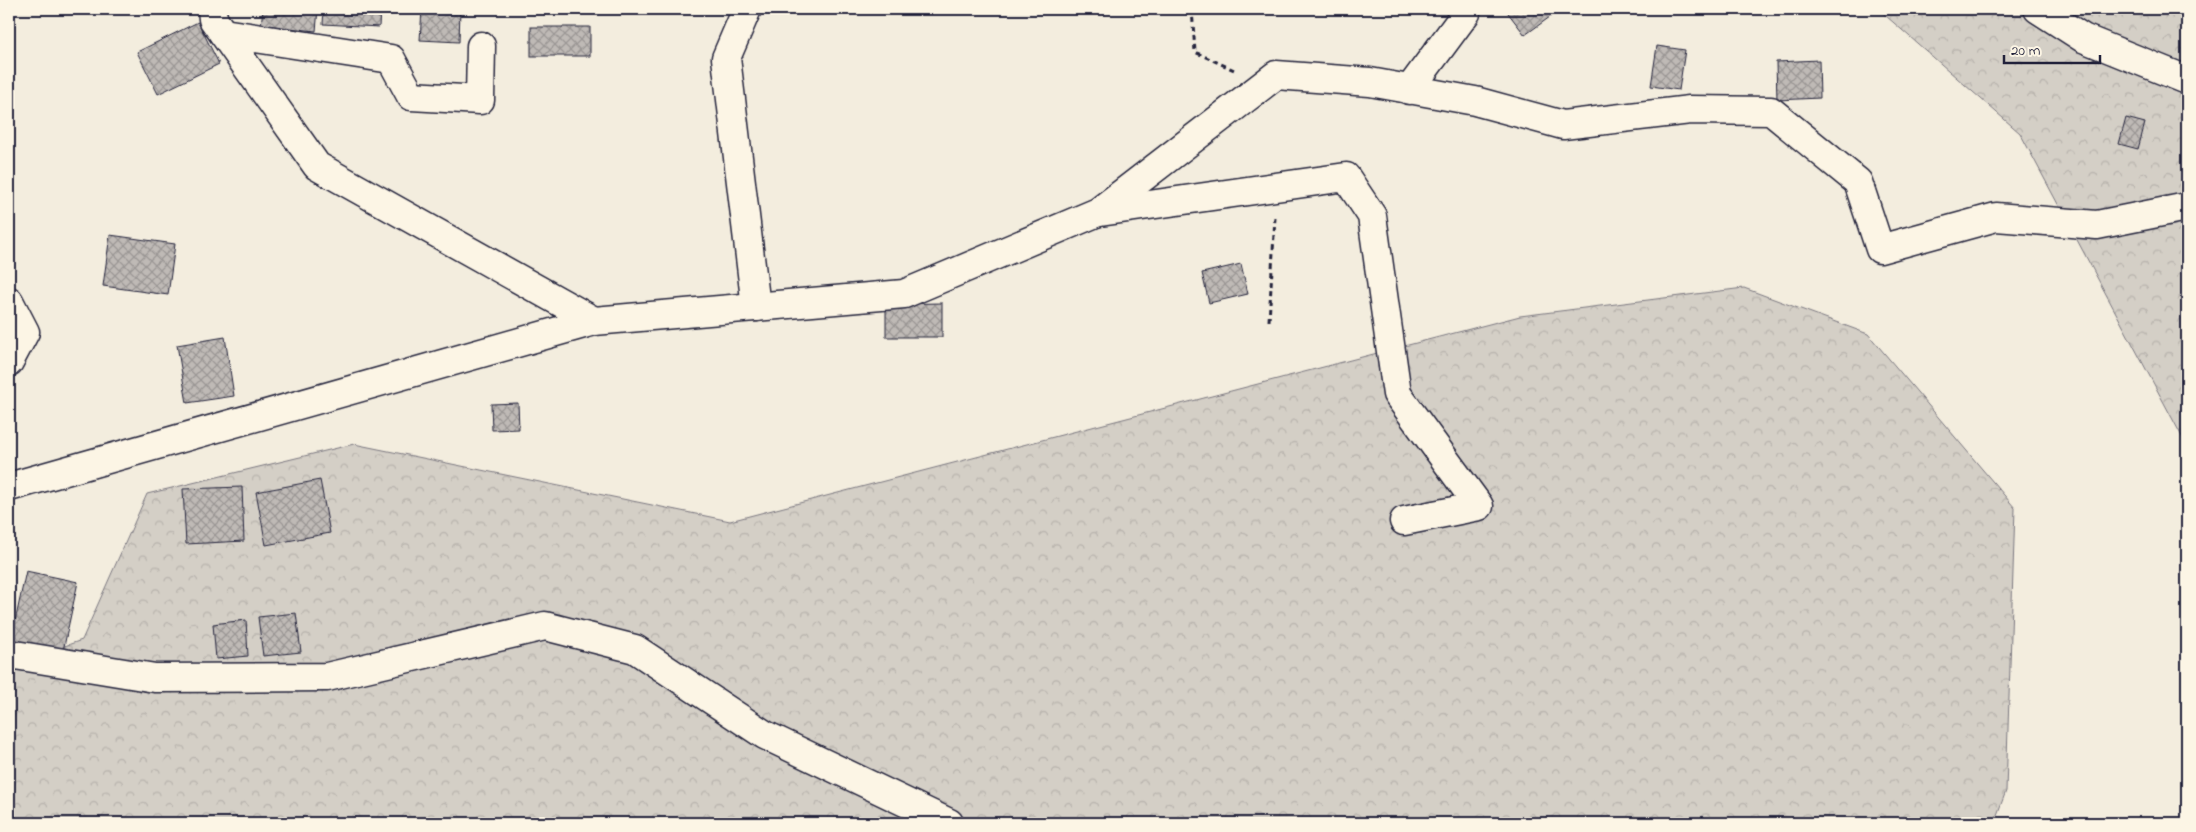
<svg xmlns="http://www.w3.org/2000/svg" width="2196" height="832" font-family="'Indie Flower',sans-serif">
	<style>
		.forest { fill: url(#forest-crowns); stroke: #7b7880 }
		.building { fill: url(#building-cross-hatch); stroke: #22223b }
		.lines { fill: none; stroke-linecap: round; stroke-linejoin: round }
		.minor-casing { stroke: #22223b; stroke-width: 31 }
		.path { stroke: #22223b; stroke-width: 3; stroke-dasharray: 5 4; stroke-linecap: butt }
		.minor { stroke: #fcf5e5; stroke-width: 28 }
	</style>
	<defs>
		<pattern id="forest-crowns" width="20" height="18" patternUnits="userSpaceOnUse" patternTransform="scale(1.25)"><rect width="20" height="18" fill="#d4cfc6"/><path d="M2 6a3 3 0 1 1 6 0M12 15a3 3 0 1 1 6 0" fill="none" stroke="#b6b1ab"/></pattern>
		<pattern id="building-cross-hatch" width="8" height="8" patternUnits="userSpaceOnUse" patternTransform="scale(1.25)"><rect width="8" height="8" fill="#bfbab6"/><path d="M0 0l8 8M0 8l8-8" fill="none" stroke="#9b9795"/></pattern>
	</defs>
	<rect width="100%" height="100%" fill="#f3edde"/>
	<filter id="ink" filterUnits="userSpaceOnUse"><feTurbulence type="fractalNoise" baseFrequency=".02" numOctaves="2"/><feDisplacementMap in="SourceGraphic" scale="10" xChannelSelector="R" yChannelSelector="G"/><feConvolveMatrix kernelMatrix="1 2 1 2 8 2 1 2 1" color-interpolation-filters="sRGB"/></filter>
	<g filter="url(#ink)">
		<!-- forest -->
		<g class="forest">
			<path d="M1878,9H2187V446L2020,133Z"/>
			<path d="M1744,288L1868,334L2015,508L2006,791L1994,823H9V665L82,640L147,494L354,444L730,521L1520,316Z"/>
		</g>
		<!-- building -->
		<g class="building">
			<path d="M263,9H318L316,31L261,25Z"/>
			<path d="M324,9H380L379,27L323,24Z"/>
			<path d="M422,9H460L459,42L420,40Z"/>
			<path d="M1505,9H1561L1525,35Z"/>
			<path d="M198,22L219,64L158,94L137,52Z"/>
			<rect x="531" y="27" width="59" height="29"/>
			<path d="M1657,46L1685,50L1679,90L1651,86Z"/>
			<path d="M1819,60L1820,98L1777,100L1776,62Z"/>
			<path d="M2126,118L2145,123L2138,149L2119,144Z"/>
			<path d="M110,235L175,244L168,295L103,286Z"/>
			<path d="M1241,264L1248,294L1209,303L1202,273Z"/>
			<path d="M942,303V337H886V304Z"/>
			<path d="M225,337L234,396L187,403L177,345Z"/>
			<path d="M518,403L519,429L492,430L491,404Z"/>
			<path d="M320,480L330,533L266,545L256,492Z"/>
			<path d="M242,487L244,541L186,544L183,489Z"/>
			<path d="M26,571L78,582L63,651L11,640Z"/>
			<path d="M296,613L301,652L263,656L258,617Z"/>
			<path d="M246,620L248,656L216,659L213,624Z"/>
		</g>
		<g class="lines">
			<!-- minor casing -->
			<g class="minor-casing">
				<g id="minor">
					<path d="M747,9L726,58L756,307"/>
					<path d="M2038,9L2083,38L2187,80"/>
					<path d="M223,33L391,59L411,96L480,100L481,46"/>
					<path d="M1409,90L1466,13"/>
					<path d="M1100,212L1346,177L1372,216L1397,394L1479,506L1404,521"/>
					<path d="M9,301L25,332L9,362"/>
					<path d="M594,321L904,294L1098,212L1276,75L1370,82L1475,101L1563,125L1690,110L1771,111L1858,182L1880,249L1996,217L2097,225L2187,207"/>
					<path d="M9,487L594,321L317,166L213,19L212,9"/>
					<path d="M9,654L155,678L327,677L545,626L635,649L765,735L949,823"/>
				</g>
			</g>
			<!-- path -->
			<g class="path">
				<path d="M1192,9L1195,52L1234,70"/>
				<path d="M1269,321L1275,217"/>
			</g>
			<!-- minor -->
			<use href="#minor" class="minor"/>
		</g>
	</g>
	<!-- margin -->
	<rect width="2196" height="832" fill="none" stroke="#fcf5e5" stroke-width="30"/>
	<rect x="15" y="15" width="2166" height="802" fill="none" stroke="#22223b" stroke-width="2" filter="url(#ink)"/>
	<!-- scale -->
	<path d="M2004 55v8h96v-8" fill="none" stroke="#22223b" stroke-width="2.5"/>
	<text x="2011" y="55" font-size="15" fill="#22223b" stroke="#fcf5e5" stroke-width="4" paint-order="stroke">20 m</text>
</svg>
